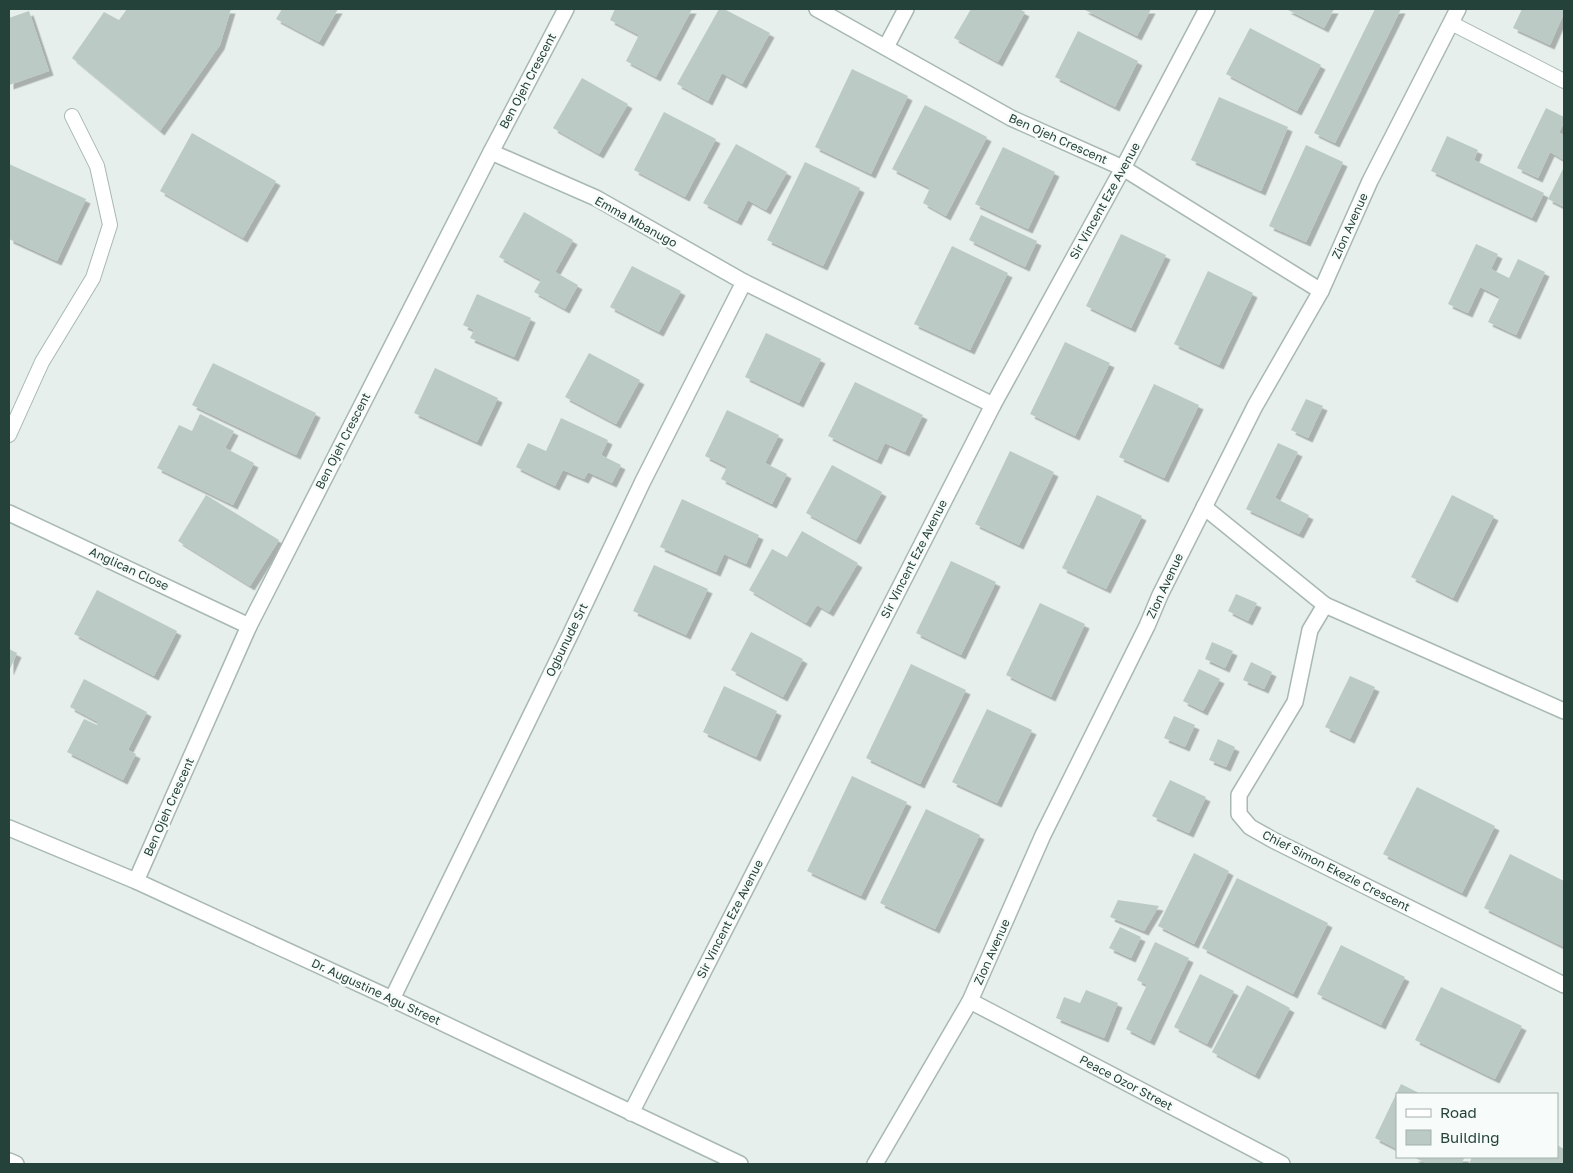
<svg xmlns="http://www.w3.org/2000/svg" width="1573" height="1173" font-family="'Golos Text',sans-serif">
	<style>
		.building { fill: #bbcac4; filter: url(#shadow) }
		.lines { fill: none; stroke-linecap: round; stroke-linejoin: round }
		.service-casing { stroke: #a8b8b2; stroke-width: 16 }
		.minor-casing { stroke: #a8b8b2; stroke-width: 18 }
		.service { stroke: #fff; stroke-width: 14 }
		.minor { stroke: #fff; stroke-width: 15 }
		.labels { text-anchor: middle; stroke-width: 5; stroke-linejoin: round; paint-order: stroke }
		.street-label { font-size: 12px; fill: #24423a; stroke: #f7fbf9 }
	</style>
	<defs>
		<filter id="shadow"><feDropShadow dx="4.5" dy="4.5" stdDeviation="0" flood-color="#0004"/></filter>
	</defs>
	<rect width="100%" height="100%" fill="#e6efeb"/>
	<!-- building -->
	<g class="building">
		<path d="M127,9H231L220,45L160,131L72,58L104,12L119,20Z"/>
		<path d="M282,9H338L319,42L276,19Z"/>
		<path d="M615,9H692L656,77L626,61L639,35L610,20Z"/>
		<path d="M719,9H724L770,33L742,84L722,73L708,101L677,84Z"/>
		<path d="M971,9H1019L1025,12L998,62L954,38Z"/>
		<path d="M1083,9H1151L1137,36Z"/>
		<path d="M1286,9H1334L1324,28Z"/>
		<path d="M1375,9H1401L1335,143L1314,133Z"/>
		<path d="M1522,9H1564V13L1550,45L1513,28Z"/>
		<path d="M29,11L49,71L9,85V18Z"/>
		<path d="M1250,28L1321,65L1297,111L1226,74Z"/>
		<path d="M1078,31L1138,61L1115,107L1055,77Z"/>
		<path d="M852,69L908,96L871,174L815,147Z"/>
		<path d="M582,78L628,104L599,154L553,128Z"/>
		<path d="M1219,97L1288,127L1261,191L1191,160Z"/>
		<path d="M925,105L987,137L946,216L923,203L930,188L892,169Z"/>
		<path d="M1546,108L1564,117V122L1559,133L1564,135V160L1550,152L1538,178L1517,168Z"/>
		<path d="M664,112L716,139L685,197L634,170Z"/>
		<path d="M192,133L276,181L243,238L160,191Z"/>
		<path d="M1447,136L1478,150L1474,160L1544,193L1532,218L1431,171Z"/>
		<path d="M736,144L787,172L766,210L748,200L737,221L703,203Z"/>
		<path d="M1306,145L1343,162L1306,242L1269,226Z"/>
		<path d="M1003,147L1055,172L1028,229L975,204Z"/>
		<path d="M805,162L860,188L823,266L767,240Z"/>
		<path d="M9,164L86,199L57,261L9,239Z"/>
		<path d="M1564,167V207L1548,199Z"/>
		<path d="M524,212L573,240L555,272L578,285L565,309L534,292L541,280L499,257Z"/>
		<path d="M981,215L1037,241L1025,267L969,240Z"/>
		<path d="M1121,234L1166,255L1131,328L1086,306Z"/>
		<path d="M1476,244L1498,254L1491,269L1509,278L1518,259L1545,272L1516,335L1488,322L1500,297L1480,287L1468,313L1448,304Z"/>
		<path d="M952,246L1008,273L970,350L914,324Z"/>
		<path d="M632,266L681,291L659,332L610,307Z"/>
		<path d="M1208,271L1253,293L1219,365L1174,344Z"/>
		<path d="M477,294L531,318L514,357L470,338L474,330L463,325Z"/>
		<path d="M766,333L821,359L799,403L745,377Z"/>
		<path d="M1065,342L1110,363L1075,436L1030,414Z"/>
		<path d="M589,353L640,380L616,424L565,397Z"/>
		<path d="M213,363L316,413L296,455L192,405Z"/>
		<path d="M435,368L498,398L477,442L414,413Z"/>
		<path d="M855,382L923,415L905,452L885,443L877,460L828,436Z"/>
		<path d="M1154,384L1199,405L1164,478L1119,457Z"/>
		<path d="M1306,399L1323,406L1308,438L1291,430Z"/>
		<path d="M727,410L779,435L765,463L787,474L772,504L721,479L727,467L705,456Z"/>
		<path d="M200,414L234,431L225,448L254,463L233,505L157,468L179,425L192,431Z"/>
		<path d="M561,418L608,440L601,455L621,465L612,483L588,472L584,479L563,470L555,486L516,467L528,443L546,451Z"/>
		<path d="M1278,443L1298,452L1275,498L1309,515L1299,534L1246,509Z"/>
		<path d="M1010,451L1054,472L1019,545L975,524Z"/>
		<path d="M832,465L882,492L856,540L806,513Z"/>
		<path d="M206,495L279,540L250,586L178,541Z"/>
		<path d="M1097,495L1142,516L1106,589L1062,568Z"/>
		<path d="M1452,495L1494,516L1453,598L1411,577Z"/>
		<path d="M682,499L759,535L746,564L724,554L716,572L660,547Z"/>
		<path d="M802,531L858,563L829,612L817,605L806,623L749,590L772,549L787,557Z"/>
		<path d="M951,561L996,582L961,655L916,633Z"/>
		<path d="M654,565L708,589L686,635L633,611Z"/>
		<path d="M97,590L177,631L154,676L74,634Z"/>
		<path d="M1236,594L1257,603L1248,621L1228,611Z"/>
		<path d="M1040,603L1085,624L1051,697L1006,675Z"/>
		<path d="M751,632L803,659L783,697L731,670Z"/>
		<path d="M1212,642L1233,651L1225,668L1205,659Z"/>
		<path d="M9,649L17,653L9,671Z"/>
		<path d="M1251,662L1272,672L1264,689L1243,680Z"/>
		<path d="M911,664L966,690L920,784L866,758Z"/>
		<path d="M1199,669L1220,679L1203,711L1183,701Z"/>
		<path d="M1350,676L1375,687L1350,739L1325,727Z"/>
		<path d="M84,679L147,712L128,750L136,754L123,780L67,752L84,719L97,725L98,722L70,707Z"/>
		<path d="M724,686L777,711L756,757L703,732Z"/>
		<path d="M987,709L1032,730L997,803L952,782Z"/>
		<path d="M1174,716L1195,725L1185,747L1164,738Z"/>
		<path d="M1218,739L1235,747L1226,767L1209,760Z"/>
		<path d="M852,776L907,802L861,896L807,871Z"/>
		<path d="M1170,780L1206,797L1189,833L1152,816Z"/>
		<path d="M1417,787L1495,826L1462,893L1383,854Z"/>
		<path d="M926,809L980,835L935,929L880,903Z"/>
		<path d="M1194,853L1229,871L1194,944L1158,926Z"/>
		<path d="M1510,854L1564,881V947L1484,908Z"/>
		<path d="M1237,878L1328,923L1293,994L1202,948Z"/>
		<path d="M1118,900L1159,906L1144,931L1110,917Z"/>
		<path d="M1120,927L1141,937L1131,958L1109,948Z"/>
		<path d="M1155,942L1189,958L1150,1041L1126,1029L1147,985L1137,980Z"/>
		<path d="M1341,945L1405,977L1381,1025L1317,994Z"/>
		<path d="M1200,974L1234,991L1207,1044L1174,1027Z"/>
		<path d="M1247,985L1290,1008L1255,1075L1212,1052Z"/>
		<path d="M1441,987L1522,1026L1495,1079L1415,1040Z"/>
		<path d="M1086,990L1118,1003L1104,1038L1056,1018L1064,997L1080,1003Z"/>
		<path d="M1401,1084L1421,1094H1397V1149L1375,1138Z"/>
		<path d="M1557,1145L1564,1149V1164H1469L1472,1157H1557Z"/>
		<path d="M1413,1157H1465L1461,1164H1428Z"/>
	</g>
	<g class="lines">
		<!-- service casing -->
		<g class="service-casing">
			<g id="service">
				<path d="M1451,23L1564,81"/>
				<path d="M9,435L42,362L93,278L110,225L97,166L72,116"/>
			</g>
		</g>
		<!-- minor casing -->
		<g class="minor-casing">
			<g id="minor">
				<path d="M817,9L1011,118L1123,168L1321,291"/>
				<path d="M886,47L906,9"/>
				<path d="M491,152L596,198L744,282L993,405"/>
				<path d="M1204,507L1325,605L1564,711"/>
				<path d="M9,513L249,626"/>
				<path d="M1325,605L1310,630L1295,702L1239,795V814L1250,827L1273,840L1564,985"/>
				<path d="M9,828L136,881L392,999L740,1164"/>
				<path d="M136,881L249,626L491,152L566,9"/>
				<path d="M392,999L571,633L643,481L744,282"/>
				<path d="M970,1001L1282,1164"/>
				<path d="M631,1113L993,405L1123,168L1207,9"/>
				<path d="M9,1161L16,1164"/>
				<path d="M875,1164L970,1001L1043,835L1147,626L1160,595L1255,406L1321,291L1370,181L1458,9"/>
			</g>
		</g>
		<!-- service -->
		<use href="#service" class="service"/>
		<!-- minor -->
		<use href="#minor" class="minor"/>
	</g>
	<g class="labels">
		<!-- street labels -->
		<g class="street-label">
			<text transform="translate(528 81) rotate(-62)" y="4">Ben Ojeh Crescent</text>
			<text transform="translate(1058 139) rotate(24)" y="4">Ben Ojeh Crescent</text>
			<text transform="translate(1105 201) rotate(-61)" y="4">Sir Vincent Eze Avenue</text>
			<text transform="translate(636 222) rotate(29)" y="4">Emma Mbanugo</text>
			<text transform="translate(1350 226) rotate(-66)" y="4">Zion Avenue</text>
			<text transform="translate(343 441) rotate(-63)" y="4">Ben Ojeh Crescent</text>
			<text transform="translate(914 559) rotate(-63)" y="4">Sir Vincent Eze Avenue</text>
			<text transform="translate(129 569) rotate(25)" y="4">Anglican Close</text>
			<text transform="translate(1165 586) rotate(-65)" y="4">Zion Avenue</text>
			<text transform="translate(567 640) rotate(-64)" y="4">Ogbunude Srt</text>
			<text transform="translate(169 807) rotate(-66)" y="4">Ben Ojeh Crescent</text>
			<text transform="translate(1336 871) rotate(27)" y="4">Chief Simon Ekezie Crescent</text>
			<text transform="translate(730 919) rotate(-63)" y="4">Sir Vincent Eze Avenue</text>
			<text transform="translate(992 952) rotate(-66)" y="4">Zion Avenue</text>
			<text transform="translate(376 992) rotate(25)" y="4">Dr. Augustine Agu Street</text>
			<text transform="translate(1126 1083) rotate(28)" y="4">Peace Ozor Street</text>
		</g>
	</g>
	<!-- border -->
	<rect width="1573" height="1173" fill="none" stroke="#24423a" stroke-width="20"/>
	<!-- legend -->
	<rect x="1396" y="1093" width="162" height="65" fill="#f7fbf9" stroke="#a3b1ad"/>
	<rect x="1406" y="1109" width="25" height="8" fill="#ffffff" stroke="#a3b1ad"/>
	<text x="1440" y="1118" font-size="15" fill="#24423a">Road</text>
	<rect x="1406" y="1130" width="25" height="15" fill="#bbcac4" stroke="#a3b1ad"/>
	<text x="1440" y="1143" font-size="15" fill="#24423a">Building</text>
</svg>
